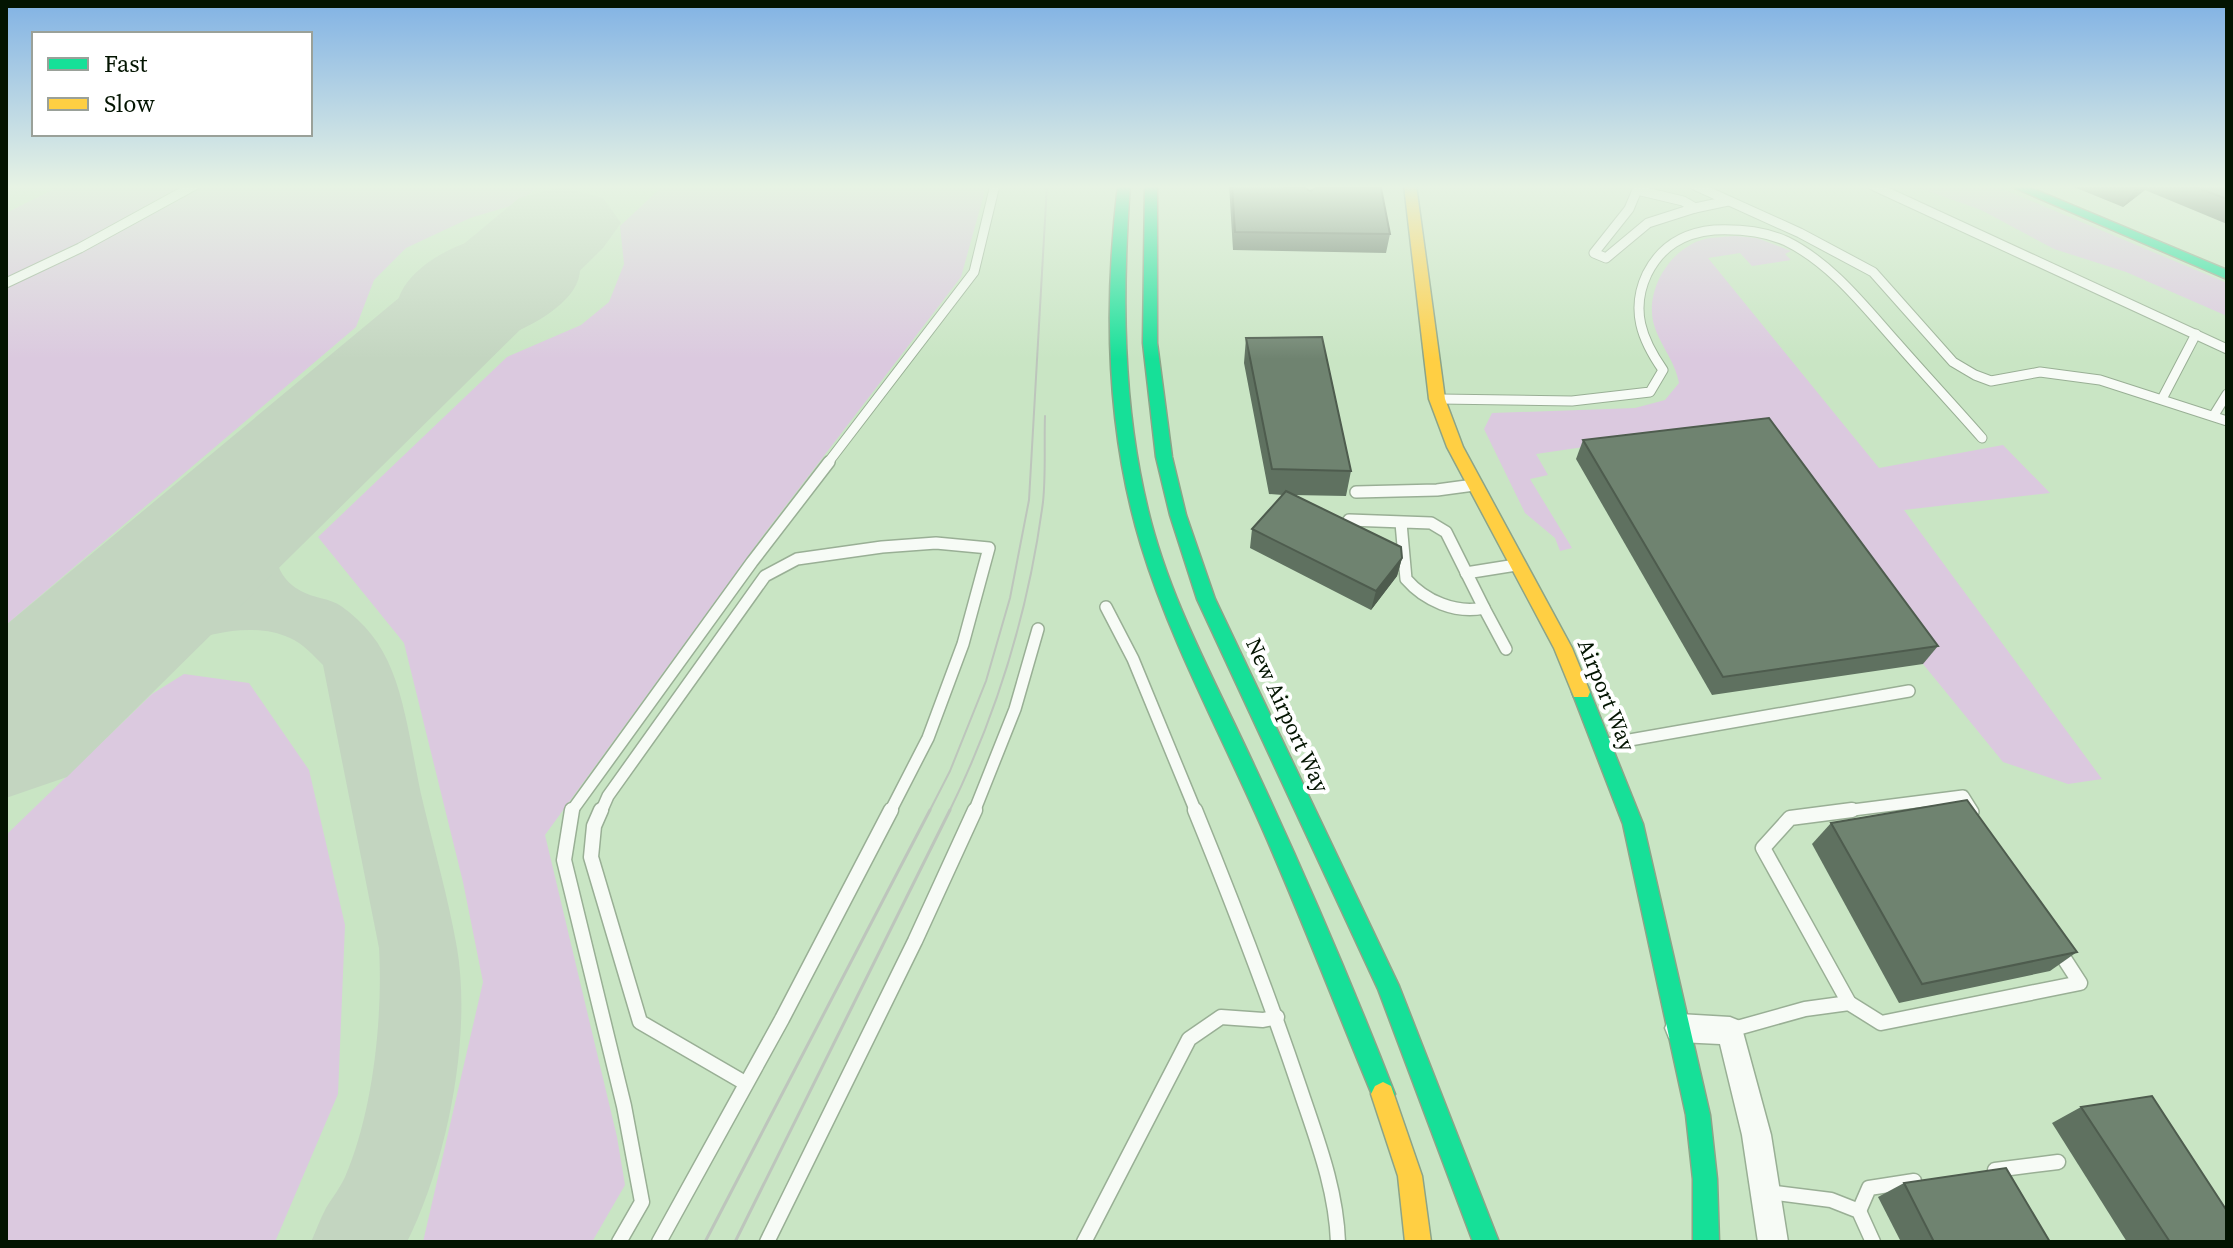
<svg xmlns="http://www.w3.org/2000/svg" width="2233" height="1248" font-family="'Source Serif 4',serif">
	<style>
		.green { fill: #dbc9df }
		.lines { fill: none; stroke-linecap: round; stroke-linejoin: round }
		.taxiway { fill: #c3d5c0; fill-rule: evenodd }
		.runway { fill: #c3d5c0; fill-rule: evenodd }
		.lane-far2-casing { stroke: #99af95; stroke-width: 11 }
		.lane-far1-casing { stroke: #99af95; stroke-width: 14 }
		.lane-casing { stroke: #99af95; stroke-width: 17 }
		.street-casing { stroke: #99af95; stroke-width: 3 }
		.fast-casing { stroke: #8ca488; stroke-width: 3 }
		.slow-casing { stroke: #8ca488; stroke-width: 3 }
		.lane-far2 { stroke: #f7fbf6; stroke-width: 9 }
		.lane-far1 { stroke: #f7fbf6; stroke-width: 11 }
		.lane { stroke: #f7fbf6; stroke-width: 14 }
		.street { fill: #f7fbf6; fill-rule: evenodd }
		.fast { fill: #16e098; fill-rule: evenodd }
		.slow { fill: #ffcf43; fill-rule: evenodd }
		.tram-far1 { stroke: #bdc5bc; stroke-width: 2 }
		.tram { stroke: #bdc5bc; stroke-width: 3 }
		.wall { fill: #5f7160 }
		.shaded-wall { fill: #4e5c4e }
		.building { fill: #6f8370; stroke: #4e5c4e; stroke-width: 2 }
		.labels { text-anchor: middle; stroke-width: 8; stroke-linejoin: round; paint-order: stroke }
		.street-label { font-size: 22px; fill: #031401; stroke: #fff }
	</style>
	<rect width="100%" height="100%" fill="#c9e5c4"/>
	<!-- green -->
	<g class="green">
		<path d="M62,185H540L517,204L470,218L406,248L374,280L356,327L6,625V213Z"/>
		<path d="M664,185H984V194L961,277L761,538L545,835L617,1137L625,1185L592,1242H423L483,982L463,882L404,643L318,537L507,357L581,325L609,302L624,264L620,226Z"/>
		<path d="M1911,185H1993L2227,283V316L2126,272L2054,249L1981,210Z"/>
		<path d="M1735,236L1757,238L1791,251L1785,254L1791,260L1752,266L1740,253L1708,258L1879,468L2003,445L2050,493L1904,510L2102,779L2068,784L2003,762L1923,664L1747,423L1536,454L1548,475L1530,479L1572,548L1560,551L1555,538L1525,513L1484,429L1492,413L1635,408L1665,400L1679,383C1675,360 1658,343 1653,321C1646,287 1672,247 1705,239C1714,237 1726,237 1735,236Z"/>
		<path d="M184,674L249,683L309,770L345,925L338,1094L275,1242H6V835L152,694Z"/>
	</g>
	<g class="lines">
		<!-- taxiway -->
		<g class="taxiway">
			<path d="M541,227C557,231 565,236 574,250C605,299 507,340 473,346C410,359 365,311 426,264C458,240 502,231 541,227ZM529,257L531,271C519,296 474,323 447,314C444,279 501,261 529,257Z"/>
			<path d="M266,470L287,476L295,491C277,523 260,568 301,591C313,598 329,598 341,606C365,623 381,643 392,671C406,705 413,757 421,794C433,845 448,896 457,948C472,1037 447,1162 407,1242H311C316,1231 320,1219 326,1208C332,1198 340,1188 345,1177C373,1113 383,1017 379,948L323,665C314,656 302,643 290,638C238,614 160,649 115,675C100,684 80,703 61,703C54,703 44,697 38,695L28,676C31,671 33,664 36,660C59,629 185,590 224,585C204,544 223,512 245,476Z"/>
		</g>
		<!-- runway -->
		<path class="runway" d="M561,187L603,198L621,223L603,248L67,777L6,798V625L519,198Z"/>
		<!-- lane-far2 casing -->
		<g class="lane-far2-casing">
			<g id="lane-far2">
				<path d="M1694,185L1800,233L1873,272L1953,362L1975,375L1991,381L2040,372L2100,380L2227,421"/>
				<path d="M1872,185L2227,349"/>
				<path d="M1637,190L1683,201L1695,208L1648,223L1606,258L1594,253L1629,209Z"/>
				<path d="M1695,208L1728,201"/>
				<path d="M6,283L80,248L195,185"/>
				<path d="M1440,399L1572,401L1650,392L1663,370C1642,340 1630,310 1647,274C1661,246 1683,233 1714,230C1738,229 1764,231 1786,241C1831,263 1864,306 1897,343C1925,375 1954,406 1982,438"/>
				<path d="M2162,399L2196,334"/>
				<path d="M2214,415L2227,394"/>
				<path d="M827,464L974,272L995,185"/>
			</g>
		</g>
		<!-- lane-far1 casing -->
		<g class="lane-far1-casing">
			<g id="lane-far1">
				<path d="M1356,492L1437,490L1474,485"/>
				<path d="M1349,520L1431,523L1446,532L1484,608C1456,614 1425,601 1406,579L1401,523"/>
				<path d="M1466,573L1516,565"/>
				<path d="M1106,607L1133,659L1196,812"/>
				<path d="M1484,608L1506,649"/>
				<path d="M1607,744L1909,691"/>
				<path d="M571,812L752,562L829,462"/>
				<path d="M601,812L608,796L765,576L797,559L882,547L936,543L989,548L963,644L928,738L890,812"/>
				<path d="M974,812L1015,709L1038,629"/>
				<path d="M1837,812L1963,796L1973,812"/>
			</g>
		</g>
		<!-- lane casing -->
		<g class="lane-casing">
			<g id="lane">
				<path d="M572,810L564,860L624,1106L642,1202L619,1242"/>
				<path d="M601,810L594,826L591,857L640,1022L745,1083"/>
				<path d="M1195,810C1233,903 1268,994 1300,1089C1317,1140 1336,1188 1338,1242"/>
				<path d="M1849,1003L1763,848L1790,818L1852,810"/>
				<path d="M1730,1030L1805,1009L1849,1003L1881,1023L2080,983L2058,949"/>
				<path d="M1995,1170L2058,1162"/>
				<path d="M1768,1192L1831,1200L1859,1211L1873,1242"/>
				<path d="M1859,1211L1869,1188L1914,1181"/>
				<path d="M659,1242L782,1019L891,810"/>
				<path d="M767,1242L915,941L975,810"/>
				<path d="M1084,1242L1189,1039L1221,1017L1263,1020L1277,1017"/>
			</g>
		</g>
		<!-- street casing -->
		<g class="street-casing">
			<path id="street" d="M1679,1014L1730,1017L1740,1021L1771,1135L1788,1242H1758L1742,1135L1720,1044L1679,1042L1669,1038L1665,1028L1669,1018Z"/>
		</g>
		<!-- fast casing -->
		<g class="fast-casing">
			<g id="fast">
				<path d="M1118,185H1130C1122,294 1122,403 1148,510C1169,598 1214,679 1252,761C1303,870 1351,981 1395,1094L1391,1102L1383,1106L1375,1102C1337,1011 1302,919 1262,828C1221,734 1171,643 1141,545C1106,430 1104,303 1118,185Z"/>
				<path d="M1145,185H1157V343L1172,457L1186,515L1215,599L1399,986L1499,1242H1473L1378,989L1197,599L1170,515L1156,457L1143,343Z"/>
				<path d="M2008,185H2024L2227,270V279Z"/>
				<path d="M1581,684L1588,687L1590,692L1643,824L1710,1115L1717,1179L1719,1242H1693V1179L1686,1115L1623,824L1572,692L1574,687Z"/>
			</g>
		</g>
		<!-- slow casing -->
		<g class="slow-casing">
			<g id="slow">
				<path d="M1404,185H1416L1445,399L1463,447L1572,648L1590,692L1588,697H1574L1554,648L1447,447L1429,399Z"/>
				<path d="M1383,1082L1391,1086L1422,1176L1431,1242H1405L1398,1176L1371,1094L1375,1086Z"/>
			</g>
		</g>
		<!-- lane-far2 -->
		<use href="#lane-far2" class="lane-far2"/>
		<!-- lane-far1 -->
		<use href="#lane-far1" class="lane-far1"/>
		<!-- lane -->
		<use href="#lane" class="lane"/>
		<!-- street -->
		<use href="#street" class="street"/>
		<!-- fast -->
		<use href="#fast" class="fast"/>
		<!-- slow -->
		<use href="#slow" class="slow"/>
		<!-- tram-far1 -->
		<g class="tram-far1">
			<path d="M929,812L950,771L986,681L1010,598L1029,500L1047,185"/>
			<path d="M949,812C996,716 1029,609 1043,502C1046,474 1044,444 1045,416"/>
		</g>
		<!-- tram -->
		<g class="tram">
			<path d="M705,1242L930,810"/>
			<path d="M735,1242L950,810"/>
		</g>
	</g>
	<!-- wall -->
	<g class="wall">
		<path d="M1229,185H1284V187L1390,234L1386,253L1233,250Z"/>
		<path d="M2069,185H2227V224L2145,190L2123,207Z"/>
		<path d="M1246,338L1351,471L1346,496L1293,495L1402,558L1397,576L1371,610L1250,548L1252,529L1283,495L1269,494L1244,363Z"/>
		<path d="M1583,440L1938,646L1923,664L1712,695L1576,459Z"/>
		<path d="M1831,823L2077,952L2050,971L1899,1003L1812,844Z"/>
		<path d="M2081,1107L2227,1242H2127L2052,1123Z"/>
		<path d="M1904,1183L2050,1242H1901L1878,1197Z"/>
	</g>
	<!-- shaded-wall -->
	<g class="shaded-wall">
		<path d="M2141,185H2149L2145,190L2123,207L2136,188Z"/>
		<path d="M1402,558L1397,576L1371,610L1376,591Z"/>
	</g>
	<!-- building -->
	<g class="building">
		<path d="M1232,185H1284V187H1304L1310,191L1317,187L1381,188L1390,234L1235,232Z"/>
		<path d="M2127,185H2141L2136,188Z"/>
		<path d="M2190,185H2227V199Z"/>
		<path d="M1322,337L1351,471L1272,469L1246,338Z"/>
		<path d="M1769,418L1938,646L1723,677L1583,440Z"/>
		<path d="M1286,491L1401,547L1402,558L1376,591L1252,529Z"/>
		<path d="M1967,800L2077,952L1922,984L1831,823Z"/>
		<path d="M2152,1096L2227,1211V1242H2170L2081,1107Z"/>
		<path d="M2006,1168L2050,1242H1934L1904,1183Z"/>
	</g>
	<!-- sky -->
	<linearGradient id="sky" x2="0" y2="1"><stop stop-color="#81b2e4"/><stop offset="0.52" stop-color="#e7f3e4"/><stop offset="1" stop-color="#e7f3e4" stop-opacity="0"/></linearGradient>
	<rect width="2233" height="359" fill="url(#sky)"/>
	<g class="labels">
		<!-- street labels -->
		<g class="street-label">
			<text transform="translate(1607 695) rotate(68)" y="8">Airport Way</text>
			<text transform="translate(1288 715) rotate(65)" y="8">New Airport Way</text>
		</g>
	</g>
	<!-- border -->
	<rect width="2233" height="1248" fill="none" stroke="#031401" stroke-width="16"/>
	<!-- legend -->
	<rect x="32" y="32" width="280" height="104" fill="#ffffff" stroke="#9aa199" stroke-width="2"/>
	<rect x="48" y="58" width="40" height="12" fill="#16e098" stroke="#9aa199" stroke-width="2"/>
	<text x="104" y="72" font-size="24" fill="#031401">Fast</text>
	<rect x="48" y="98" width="40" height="12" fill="#ffcf43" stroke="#9aa199" stroke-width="2"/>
	<text x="104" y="112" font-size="24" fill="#031401">Slow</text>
</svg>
